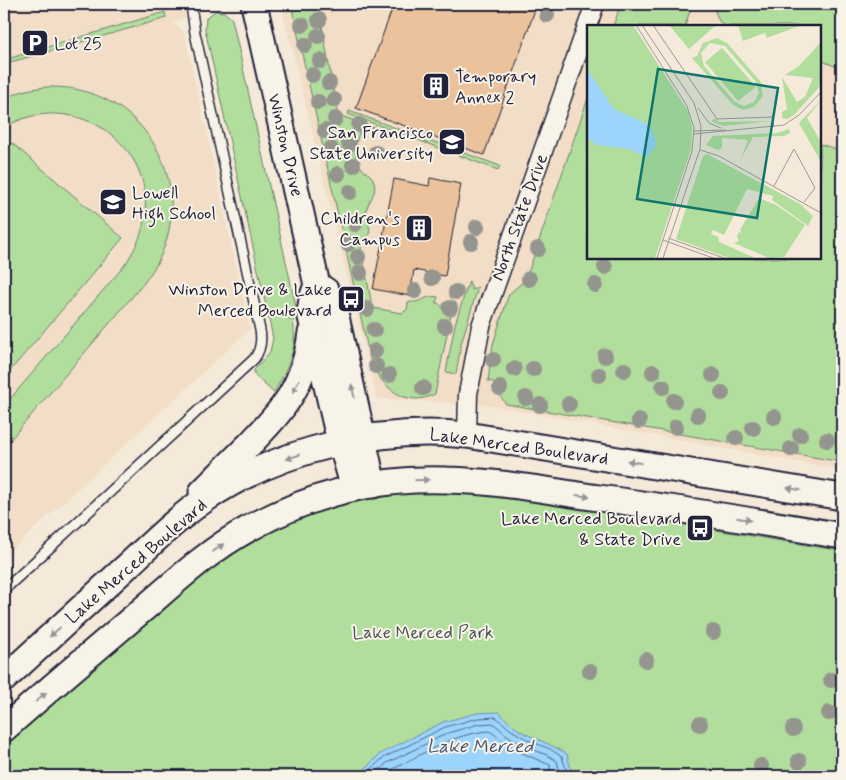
<svg xmlns="http://www.w3.org/2000/svg" width="846" height="780" font-family="Mynerve,sans-serif">
	<style>
		.built { fill: #f2ddc6; fill-rule: evenodd }
		.green { fill: #b1de9c; stroke: #6a806c }
		.water { fill: #9cd4fb; stroke: #6b8dae }
		.lines { fill: none; stroke-linecap: round; stroke-linejoin: round }
		.shore { stroke: #536988; stroke-width: 1 }
		.building { fill: #ebc29b; stroke: #22223b }
		.lane-casing { stroke: #22223b; stroke-width: 12 }
		.street-casing { stroke: #22223b; stroke-width: 21 }
		.secondary-casing { stroke: #22223b; stroke-width: 29 }
		.lane { stroke: #f7f3e8; stroke-width: 9 }
		.street { stroke: #f7f3e8; stroke-width: 18 }
		.secondary { stroke: #f7f3e8; stroke-width: 25 }
		.tree { fill: #95958f }
		.oneway { fill: #97959a }
		.labels { text-anchor: middle; stroke-width: 4; stroke-linejoin: round; paint-order: stroke }
		.poi-label { font-size: 18px; fill: #22223b; stroke: #f7f3e8; text-anchor: end }
		.street-label { font-size: 18px; fill: #22223b; stroke: #f7f3e8 }
		.park-label { font-size: 18px; fill: #465153; stroke: #f7f3e8 }
		.water-label { font-size: 19px; font-style: italic; fill: #475775; stroke: #f7f3e8 }
		.inset-road { fill: none; stroke: #a1999a; stroke-width: 1 }
		.view { fill: #0f766e; fill-opacity: 0.15; stroke: #0f766e; stroke-width: 2.5 }
		.inset-edge { fill: none; stroke: #22223b; stroke-width: 2.5 }
	</style>
	<rect width="100%" height="100%" fill="#f5e9d9"/>
	<filter id="ink" filterUnits="userSpaceOnUse"><feTurbulence type="fractalNoise" baseFrequency=".02" numOctaves="2"/><feDisplacementMap in="SourceGraphic" scale="10" xChannelSelector="R" yChannelSelector="G"/><feConvolveMatrix kernelMatrix="1 2 1 2 8 2 1 2 1" color-interpolation-filters="sRGB"/></filter>
	<g filter="url(#ink)">
		<!-- built -->
		<g class="built">
			<path d="M4,4H226L199,11L172,23L184,32L250,329L4,557Z"/>
			<path d="M281,4H842V470L495,406L377,398ZM588,26H820V258H588Z"/>
		</g>
		<!-- green -->
		<g class="green">
			<path d="M291,4H318L338,115L376,128H368L360,132C355,143 352,158 362,168C365,173 370,173 373,179C379,194 368,199 366,212C365,219 372,228 369,234C368,237 363,240 360,242L372,306L373,308L402,313L407,310L408,302C422,304 426,294 438,297L436,302C443,305 443,312 451,314L435,394C406,409 382,387 371,363Z"/>
			<path d="M621,4H692L685,26H613Z"/>
			<path d="M712,4H842V69L820,60V26H725L719,21Z"/>
			<path d="M215,11L224,12L232,19L297,311L288,313L289,320L293,319C298,352 288,365 274,393L254,375V370L270,352L273,338L205,29L206,18Z"/>
			<path d="M165,12L166,18L163,19L4,64V60Z"/>
			<path d="M45,87C57,87 70,87 83,91C152,109 189,184 163,250C159,262 151,273 144,283L4,447V406L124,266C135,250 143,234 145,214C153,138 67,88 4,128V98L26,90Z"/>
			<path d="M588,98V258H820V144L842,151V462L506,404L498,393L497,383L488,381L493,344L509,294L525,280L528,273Z"/>
			<path d="M349,111L500,166L498,170L348,114Z"/>
			<path d="M12,143L123,238L4,378V152Z"/>
			<path d="M469,281L472,290L478,287L461,344L456,374L446,372L455,324Z"/>
			<path d="M441,489L542,501L842,551V776H4V745L213,564L278,524L350,499Z"/>
		</g>
		<!-- water -->
		<path class="water" d="M499,712C503,716 508,722 513,726C530,738 550,743 567,754L571,770L569,776H358L380,754L443,722L477,713Z"/>
		<g class="lines">
			<!-- shore -->
			<g class="shore">
				<path d="M364,776L383,758L445,727L478,718L496,717L511,730L530,741L550,749L562,757L566,769L565,776"/>
				<path d="M373,776L387,763L448,733L479,724L493,723L508,736L527,747L547,755L557,761L559,769L558,776"/>
				<path d="M384,776L391,770C423,754 454,733 490,731L503,741L522,753L550,765L551,776"/>
			</g>
		</g>
		<!-- building -->
		<g class="building">
			<path d="M394,4H537L484,155L356,108Z"/>
			<path d="M430,178L461,184L445,276L414,270L410,296L373,289L394,179L429,186Z"/>
		</g>
		<g class="lines">
			<!-- lane casing -->
			<g class="lane-casing">
				<path id="lane" d="M4,590L254,359C261,350 262,341 260,330L195,33L191,5L193,4"/>
			</g>
			<!-- street casing -->
			<g class="street-casing">
				<path id="street" d="M467,435L468,394L481,326L595,4"/>
			</g>
			<!-- secondary casing -->
			<g class="secondary-casing">
				<g id="secondary">
					<path d="M254,4L317,285L312,299L310,313L336,425L354,488"/>
					<path d="M317,285L326,291L333,303L373,485"/>
					<path d="M202,492C218,476 233,460 249,445C285,408 304,386 311,333"/>
					<path d="M4,679C44,642 84,606 124,569C151,544 177,518 207,498C280,449 380,426 467,435L842,497"/>
					<path d="M4,729C49,689 95,650 141,611C175,582 208,551 248,529C309,495 377,477 447,480C498,481 549,491 599,498C681,509 761,522 842,536"/>
				</g>
			</g>
			<!-- lane -->
			<use href="#lane" class="lane"/>
			<!-- street -->
			<use href="#street" class="street"/>
			<!-- secondary -->
			<use href="#secondary" class="secondary"/>
		</g>
		<!-- trees -->
		<g class="tree">
			<circle cx="547" cy="15" r="8"/>
			<circle cx="319" cy="20" r="8"/>
			<circle cx="302" cy="25" r="8"/>
			<circle cx="318" cy="36" r="8"/>
			<circle cx="305" cy="45" r="8"/>
			<circle cx="320" cy="61" r="8"/>
			<circle cx="312" cy="75" r="8"/>
			<circle cx="329" cy="83" r="8"/>
			<circle cx="334" cy="100" r="8"/>
			<circle cx="318" cy="102" r="8"/>
			<circle cx="335" cy="119" r="8"/>
			<circle cx="359" cy="125" r="8"/>
			<circle cx="325" cy="131" r="8"/>
			<circle cx="349" cy="144" r="8"/>
			<circle cx="331" cy="149" r="8"/>
			<circle cx="376" cy="153" r="8"/>
			<circle cx="353" cy="165" r="8"/>
			<circle cx="338" cy="174" r="8"/>
			<circle cx="350" cy="192" r="8"/>
			<circle cx="355" cy="224" r="8"/>
			<circle cx="477" cy="227" r="8"/>
			<circle cx="471" cy="242" r="8"/>
			<circle cx="348" cy="244" r="8"/>
			<circle cx="538" cy="249" r="8"/>
			<circle cx="358" cy="257" r="8"/>
			<circle cx="605" cy="267" r="8"/>
			<circle cx="360" cy="273" r="8"/>
			<circle cx="432" cy="278" r="8"/>
			<circle cx="529" cy="279" r="8"/>
			<circle cx="595" cy="285" r="8"/>
			<circle cx="415" cy="291" r="8"/>
			<circle cx="456" cy="292" r="8"/>
			<circle cx="450" cy="308" r="8"/>
			<circle cx="367" cy="309" r="8"/>
			<circle cx="445" cy="326" r="8"/>
			<circle cx="374" cy="330" r="8"/>
			<circle cx="375" cy="351" r="8"/>
			<circle cx="605" cy="356" r="8"/>
			<circle cx="493" cy="360" r="8"/>
			<circle cx="376" cy="366" r="8"/>
			<circle cx="514" cy="369" r="8"/>
			<circle cx="533" cy="369" r="8"/>
			<circle cx="624" cy="370" r="8"/>
			<circle cx="653" cy="372" r="8"/>
			<circle cx="389" cy="375" r="8"/>
			<circle cx="599" cy="375" r="8"/>
			<circle cx="713" cy="375" r="8"/>
			<circle cx="663" cy="387" r="8"/>
			<circle cx="423" cy="388" r="8"/>
			<circle cx="500" cy="388" r="8"/>
			<circle cx="722" cy="393" r="8"/>
			<circle cx="526" cy="398" r="8"/>
			<circle cx="674" cy="401" r="8"/>
			<circle cx="569" cy="404" r="8"/>
			<circle cx="540" cy="405" r="8"/>
			<circle cx="698" cy="415" r="8"/>
			<circle cx="774" cy="417" r="8"/>
			<circle cx="639" cy="421" r="8"/>
			<circle cx="676" cy="427" r="8"/>
			<circle cx="753" cy="428" r="8"/>
			<circle cx="800" cy="435" r="8"/>
			<circle cx="736" cy="438" r="8"/>
			<circle cx="827" cy="440" r="8"/>
			<circle cx="791" cy="449" r="8"/>
			<circle cx="713" cy="632" r="8"/>
			<circle cx="646" cy="660" r="8"/>
			<circle cx="590" cy="671" r="8"/>
			<circle cx="831" cy="680" r="8"/>
			<circle cx="829" cy="713" r="8"/>
			<circle cx="700" cy="724" r="8"/>
			<circle cx="793" cy="729" r="8"/>
			<circle cx="799" cy="761" r="8"/>
			<circle cx="761" cy="766" r="8"/>
		</g>
		<!-- one-way arrows -->
		<defs><path id="oneway-solid" d="M-6-.8H1V-3.2L6.5 0L1 3.2V.8H-6Z" transform="scale(1.25)"/></defs>
		<g class="oneway">
			<use href="#oneway-solid" transform="translate(296 386) rotate(117)"/>
			<use href="#oneway-solid" transform="translate(353 391) rotate(-102)"/>
			<use href="#oneway-solid" transform="translate(293 457) rotate(161)"/>
			<use href="#oneway-solid" transform="translate(634 462) rotate(-170)"/>
			<use href="#oneway-solid" transform="translate(422 480) rotate(-2)"/>
			<use href="#oneway-solid" transform="translate(794 489) rotate(-170)"/>
			<use href="#oneway-solid" transform="translate(583 496) rotate(8)"/>
			<use href="#oneway-solid" transform="translate(744 519) rotate(10)"/>
			<use href="#oneway-solid" transform="translate(218 548) rotate(-36)"/>
			<use href="#oneway-solid" transform="translate(55 632) rotate(138)"/>
			<use href="#oneway-solid" transform="translate(41 697) rotate(-41)"/>
		</g>
	</g>
	<!-- icons -->
	<defs>
		<g id="parking-square" transform="scale(1.4375)"><rect x="-9" y="-9" width="18" height="18" rx="4" fill="#22223b" stroke="#f7f3e8"/><path d="M-3.5-5.5H1a3.5 3.5 0 0 1 0 7H-1V5.5H-3.5ZM-1-3.4V-.6H.8a1.4 1.4 0 0 0 0-2.8Z" fill="#fff"/></g>
		<g id="building-square" transform="scale(1.4375)"><rect x="-9" y="-9" width="18" height="18" rx="4" fill="#22223b" stroke="#f7f3e8"/><path d="M-4-6H4V6H1V3H-1V6H-4ZM-2.5-4.3h1.7v1.8h-1.7ZM.8-4.3h1.7v1.8H.8ZM-2.5-1h1.7V.8h-1.7ZM.8-1h1.7V.8H.8Z" fill="#fff"/></g>
		<g id="university-square" transform="scale(1.4375)"><rect x="-9" y="-9" width="18" height="18" rx="4" fill="#22223b" stroke="#f7f3e8"/><path d="M0-5L7-2L0 1L-7-2ZM-4 1L0 2.5L4 1V4Q0 6-4 4Z" fill="#fff"/></g>
		<g id="school-square" transform="scale(1.4375)"><rect x="-9" y="-9" width="18" height="18" rx="4" fill="#22223b" stroke="#f7f3e8"/><path d="M0-5L7-2L0 1L-7-2ZM-4 1L0 2.5L4 1V4Q0 6-4 4Z" fill="#fff"/></g>
		<g id="bus-square" transform="scale(1.4375)"><rect x="-9" y="-9" width="18" height="18" rx="4" fill="#22223b" stroke="#f7f3e8"/><path d="M-5-6H5V4H4V6H2V4H-2V6H-4V4H-5ZM-3.5-4V0h7V-4ZM-3.5 1.2v1.5H-2V1.2ZM2 1.2v1.5H3.5V1.2Z" fill="#fff"/></g>
	</defs>
	<g fill-rule="evenodd">
		<use href="#parking-square" x="35" y="43"/>
		<use href="#building-square" x="436" y="86"/>
		<use href="#university-square" x="452" y="142"/>
		<use href="#school-square" x="113" y="202"/>
		<use href="#building-square" x="419" y="228"/>
		<use href="#bus-square" x="351" y="299"/>
		<use href="#bus-square" x="700" y="528"/>
	</g>
	<g class="labels">
		<!-- poi labels -->
		<g class="poi-label">
			<text x="54" y="49" text-anchor="start">Lot 25</text>
			<text x="455" y="82" text-anchor="start">Temporary<tspan x="455" dy="21">Annex 2</tspan></text>
			<text x="433" y="138">San Francisco<tspan x="433" dy="21">State University</tspan></text>
			<text x="132" y="198" text-anchor="start">Lowell<tspan x="132" dy="21">High School</tspan></text>
			<text x="400" y="224">Children's<tspan x="400" dy="21">Campus</tspan></text>
			<text x="332" y="295">Winston Drive &amp; Lake<tspan x="332" dy="21">Merced Boulevard</tspan></text>
			<text x="681" y="524">Lake Merced Boulevard<tspan x="681" dy="21">&amp; State Drive</tspan></text>
		</g>
		<!-- street labels -->
		<g class="street-label">
			<text transform="translate(286 145) rotate(77)" y="6">Winston Drive</text>
			<text transform="translate(519 217) rotate(-70)" y="6">North State Drive</text>
			<text transform="translate(519 446) rotate(8)" y="6">Lake Merced Boulevard</text>
			<text transform="translate(136 561) rotate(-41)" y="6">Lake Merced Boulevard</text>
		</g>
		<!-- park labels -->
		<g class="park-label">
			<text x="423" y="638">Lake Merced Park</text>
		</g>
		<!-- water labels -->
		<g class="water-label">
			<text x="480" y="752">Lake Merced</text>
		</g>
	</g>
	<!-- overview -->
	<g transform="translate(587 25)">
		<rect width="234" height="234" fill="#f5e9d9"/>
		<path d="M0,0H46L101,86L105,101L104,124L68,233H0ZM82,0H129L102,24ZM151,0H215L180,13L178,8L156,16ZM130,13L140,18L174,57L176,71L167,82L156,85L146,80L105,33L110,31L116,18ZM123,18L138,21L169,57L172,68L167,77L157,81L148,77L117,41L114,28ZM234,17V60L207,90L200,94L195,93V87L200,84L195,52L210,77L218,72L226,53L198,50L212,41ZM135,23L169,62L151,76L118,37ZM234,75L220,93L234,117V137L212,98ZM128,93L132,97L184,96L136,101L124,96ZM202,104L203,108L197,111L165,112V114L153,136L161,115L135,113V123L131,125L119,120L126,111L190,108ZM120,129L213,179L226,191L221,201L185,175L186,171L160,164L137,210L126,205L124,209L131,212L132,217L168,233H142L89,214L116,131ZM172,173L189,180L218,200L197,232L182,233L147,218L152,216L150,212L152,207L155,208L153,205Z" fill="#b1de9c" fill-rule="evenodd"/>
		<path d="M0,44L27,84L63,100L70,119L61,132L42,124L10,120L0,113Z" fill="#9cd4fb"/>
		<path class="inset-road" d="M49,0L100,81L107,103L105,126L70,233M55,0L107,78L114,101L113,124L76,233M66,0L130,94L185,92L187,102M111,83L122,98L134,103M107,106L139,105M107,109L197,100L212,90L234,67M113,125L132,131L234,188M187,161L207,124L228,163L217,177M81,213L137,233M76,215L126,233"/>
		<path class="view" d="M71,44L191,63L170,193L50,174Z"/>
		<rect width="234" height="234" class="inset-edge"/>
	</g>
	<!-- margin -->
	<rect width="846" height="780" fill="none" stroke="#f7f3e8" stroke-width="20"/>
	<rect x="10" y="10" width="826" height="760" fill="none" stroke="#22223b" stroke-width="2" filter="url(#ink)"/>
</svg>
